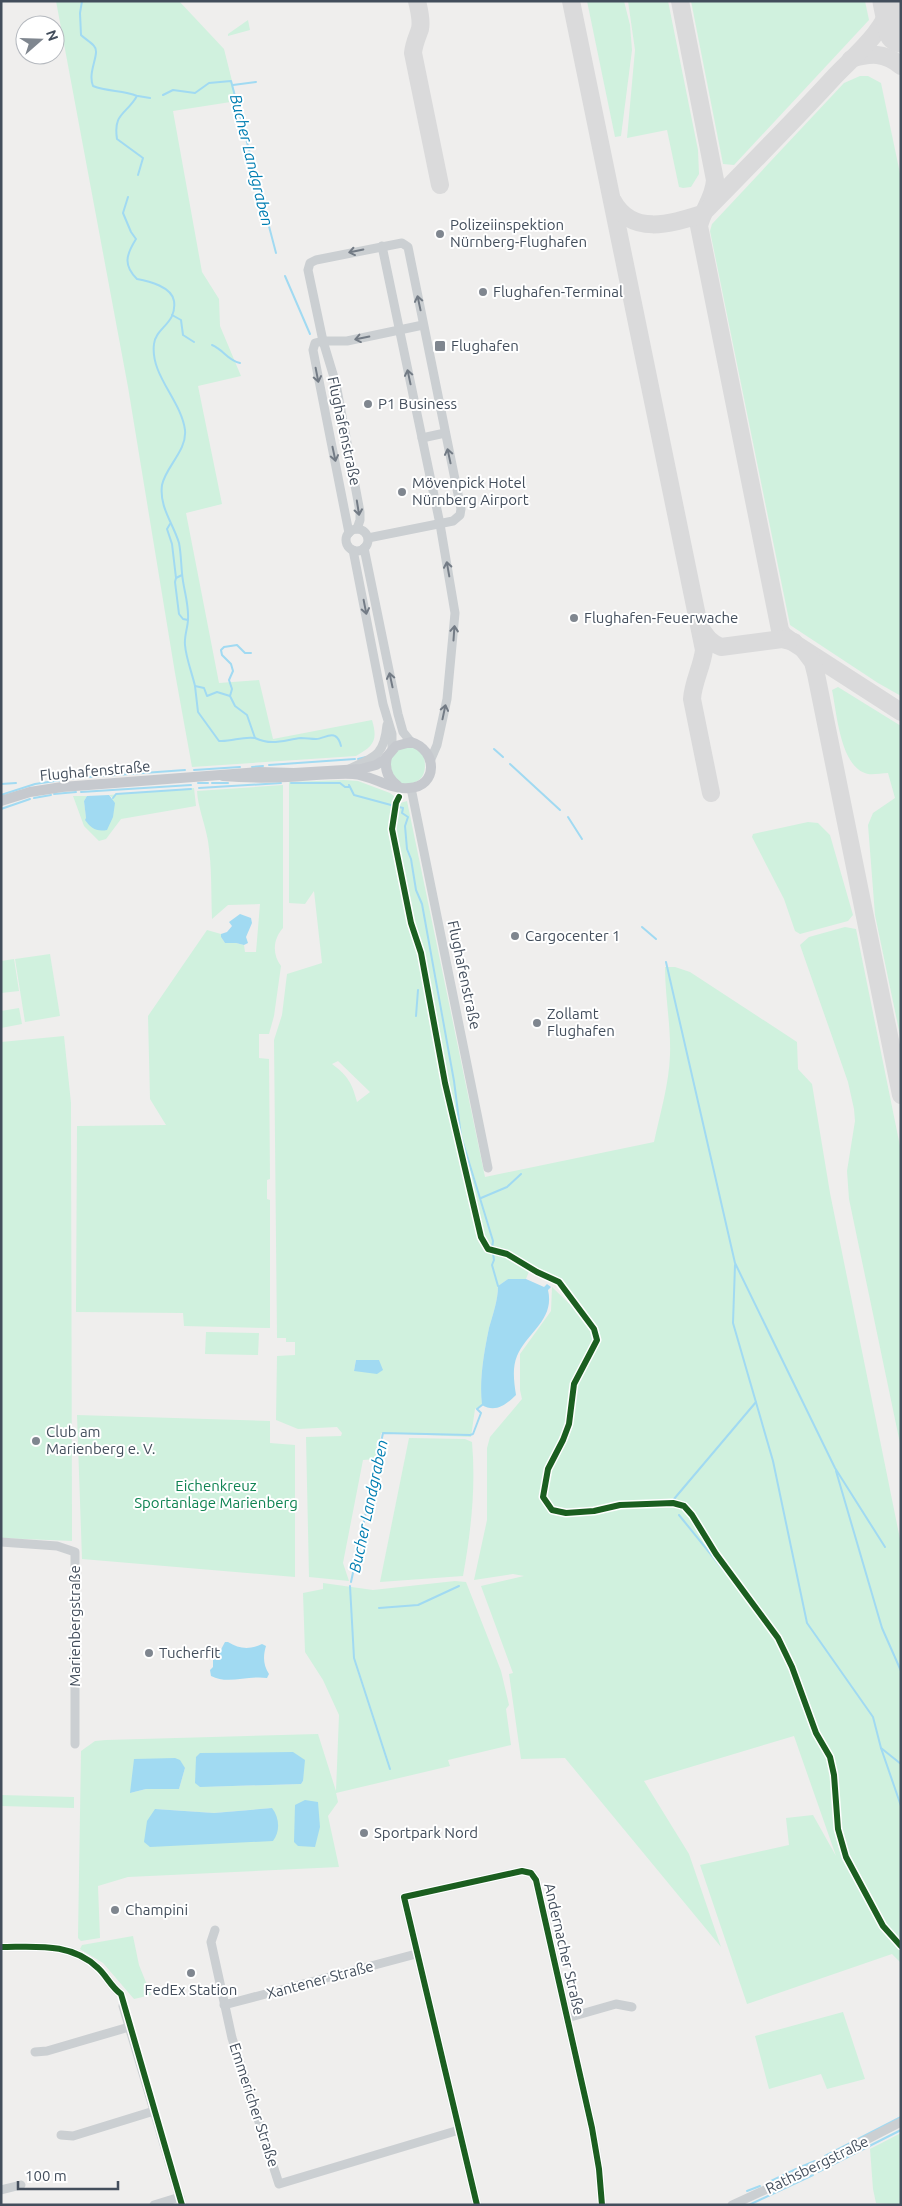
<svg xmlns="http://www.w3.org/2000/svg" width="902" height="2206" font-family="Ubuntu,sans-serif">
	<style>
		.green { fill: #d0f1de; fill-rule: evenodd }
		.water { fill: #a1daf2 }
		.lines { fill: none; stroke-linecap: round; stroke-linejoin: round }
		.stream { stroke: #a1daf2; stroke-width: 2 }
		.taxiway { stroke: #dadadb; stroke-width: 18 }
		.runway { stroke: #dadadb; stroke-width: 45 }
		.minor { stroke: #cbcfd2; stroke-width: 9 }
		.major { stroke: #c6c9ce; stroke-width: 10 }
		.cycleway-casing { stroke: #fff; stroke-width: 9 }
		.cycleway { stroke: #1b5e20; stroke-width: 6 }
		.oneway { stroke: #737b85 }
		.poi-dot { fill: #7f868f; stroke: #fff; stroke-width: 2 }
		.labels { text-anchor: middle; stroke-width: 4; stroke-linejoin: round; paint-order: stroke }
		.poi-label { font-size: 15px; fill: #434e5c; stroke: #fff; text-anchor: start }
		.street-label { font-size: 15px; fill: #434e5c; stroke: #fff }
		.park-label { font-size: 15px; fill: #0e8352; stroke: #fff }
		.water-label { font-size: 16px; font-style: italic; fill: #007eb2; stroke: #fff }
	</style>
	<rect width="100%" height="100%" fill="#efeeed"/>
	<!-- green -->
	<g class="green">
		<path d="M56,1H179L224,49L237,101L173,111L202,272L219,299L220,326L241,376L198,386L222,504L186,513L219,683L259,680L273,739L372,720C378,740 374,746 356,756L192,767L175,673L128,387Z"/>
		<path d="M587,1H624L630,25L632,50L621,136L615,137Z"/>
		<path d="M628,1H668L698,150L699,174L691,187L683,188L679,187L667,130L627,138L635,50Z"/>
		<path d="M691,1H865L869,20L734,165L723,164Z"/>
		<path d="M248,20L250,30L228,36V34Z"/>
		<path d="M860,76H868L881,83L901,178V696L878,683L790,625L710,231L712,224L844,83Z"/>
		<path d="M838,687L901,726V1040L875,915L868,825L873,813L895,798L888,773C881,773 874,775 868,774C840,768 837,713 832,690Z"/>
		<path d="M408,744L423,753C428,771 424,785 402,784L390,776V754Z"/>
		<path d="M344,780L358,781L390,793L394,796L393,808L398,810L400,803L407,801L485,1177L654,1142C660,1114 669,1084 670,1055C671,1026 665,996 665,967H675L690,972L797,1042L798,1069L812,1084L830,1193L901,1544V1963L892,1954L747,2004L700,1865L789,1845L786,1818L813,1815L836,1856L794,1736L644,1781L689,1854L721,1947L565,1758L521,1759L509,1674L513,1673L481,1586L524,1576L513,1574L474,1580L487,1520V1448L490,1437L522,1399L520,1390V1354L551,1311L552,1287L582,1316L585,1314L563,1281L535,1268L514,1254L496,1249L497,1254L510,1258L530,1269L526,1279H508L498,1286C498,1300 493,1314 489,1328C484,1352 479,1380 482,1405L475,1409L471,1437L381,1433L376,1459L363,1460L343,1563L349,1581L309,1577L306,1437L341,1436L342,1433L337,1427L298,1429L276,1420L277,1356L295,1355V1342H286V1338H277L274,1040L282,1015L287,974L322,963L314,891L305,904L289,903V782ZM338,1061L370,1092L357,1102C352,1083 348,1076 332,1064ZM356,1360H379L354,1371Z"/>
		<path d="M283,785V928C273,939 272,954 281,966L274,1016L269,1034H259V1058L269,1059L270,1179L267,1180V1199L270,1200V1328L184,1326L183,1313L76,1312L77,1126L166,1125L150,1099L148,1016L207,930L221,934V937L225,943H236L244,945L245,952H256L260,904L228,905L212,919C211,893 212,867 208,841C205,823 198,808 197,791Z"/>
		<path d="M194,788L196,806L121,819L106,839L99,841L84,826L73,796H87L84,801L86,818L113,798L109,795Z"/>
		<path d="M808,822L818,823L830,835L853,915L848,921L800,934L795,931L784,899L752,837L753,834Z"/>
		<path d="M845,927L856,929L901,1151V1448L849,1199L847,1171L855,1121L854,1109L848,1082L800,945L809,937Z"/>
		<path d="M50,954L60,1016L25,1022L15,959Z"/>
		<path d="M14,959L19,991L1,993V961Z"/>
		<path d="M19,1008L22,1024L1,1028V1011Z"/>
		<path d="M64,1036L71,1103L72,1541L1,1538V1042Z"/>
		<path d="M206,1332L259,1333L258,1355L205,1354Z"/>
		<path d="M77,1415L270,1421V1443L295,1445V1577L82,1559Z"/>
		<path d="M409,1438L465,1439L472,1442C476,1487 471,1531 463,1576L380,1582Z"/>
		<path d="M455,1581L466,1582L501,1671L509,1705L506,1709L511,1745L448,1760L450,1766L336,1793L338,1802L328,1816L339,1867L128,1877L98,1886L100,1938L81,1941L78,1938L81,1751L95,1741L106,1740L318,1734L336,1791L339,1715L323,1680L305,1652L303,1593L323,1589V1583L373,1590ZM185,1768L179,1789H146L130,1793ZM303,1781L301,1784L200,1787ZM272,1808L150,1847L155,1809L214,1813Z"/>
		<path d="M1,1795L74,1797V1808L1,1806Z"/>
		<path d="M133,1936L139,1965L151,1995L134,1999L103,1963L80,1949L82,1945Z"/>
		<path d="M843,2012L865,2079L827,2089L821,2074L769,2089L755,2036Z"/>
		<path d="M901,2133V2205L876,2203L873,2189L870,2149Z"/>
	</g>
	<!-- water -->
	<g class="water">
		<path d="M109,795L115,803L113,817L107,830C96,832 91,828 85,820L86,818L84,801L87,796Z"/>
		<path d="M240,914L251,918L252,923L246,937L248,943L244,945L236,943H225L221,937V934L227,932L232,926L229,922Z"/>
		<path d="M508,1279H526L544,1287L547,1284L551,1287L548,1290C555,1320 527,1332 517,1356C512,1368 514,1382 516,1395C506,1405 495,1413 482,1405C479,1380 484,1352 489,1328C493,1314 498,1300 498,1286Z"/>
		<path d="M356,1360H379L383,1370L377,1374L354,1371Z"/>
		<path d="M225,1642H228C239,1649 250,1650 262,1644L266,1646C263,1656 263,1665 269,1674L267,1678C248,1675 228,1685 211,1676L210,1670L213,1667V1657L218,1655Z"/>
		<path d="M293,1752L305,1760L303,1781L301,1784L200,1787L195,1783L196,1757L200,1753Z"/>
		<path d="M175,1758L180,1760L185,1768L179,1789H146L130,1793L134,1759Z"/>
		<path d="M305,1800L318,1802L320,1827L315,1847L298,1846L294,1842L295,1805Z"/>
		<path d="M272,1808C280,1818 280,1832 273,1841L150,1847L144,1842L147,1821L155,1809L214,1813Z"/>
	</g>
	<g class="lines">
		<!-- stream -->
		<g class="stream">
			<path d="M82,1L80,13L81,35C85,39 91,42 94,46C101,53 87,71 93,86C108,92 123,90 137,96C126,115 113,113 117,139L143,158L138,175"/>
			<path d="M233,85L256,82"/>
			<path d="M163,95L173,90L195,93L209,83L231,81L276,253"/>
			<path d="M138,96L150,98"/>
			<path d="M128,197L123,213L131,232L136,239C126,255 123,265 137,279C149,281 172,287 174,301C177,324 156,327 154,344C150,375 181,400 185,430C187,451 166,466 162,485C159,507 173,523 179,543C181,553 181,563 182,573C183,588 189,603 188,619C188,627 184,636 185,645C186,658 192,673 195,686L204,688L207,696L217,692L230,696L235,706L247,715L255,738C272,746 284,740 301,738C306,738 311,739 316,739C322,739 330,733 335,736C339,738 340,742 341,746"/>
			<path d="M285,276L310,334"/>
			<path d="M172,315L181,320L183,335L194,342"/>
			<path d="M212,345C224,350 227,360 240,363"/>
			<path d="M170,524L167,529L172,544L176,578"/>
			<path d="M182,575L176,578L175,582L179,614L183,619L188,620"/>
			<path d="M195,686L198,712L219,741C232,742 242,736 255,738"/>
			<path d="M230,696L232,689L229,680L233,671L231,664L222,655L221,650L224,647L237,645L245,653H251"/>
			<path d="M494,749L503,757"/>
			<path d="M358,759L366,757"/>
			<path d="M510,764L560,810"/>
			<path d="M269,765L355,759"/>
			<path d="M252,767L263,766"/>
			<path d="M194,770L240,767"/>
			<path d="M88,777L185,770"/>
			<path d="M198,783H208"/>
			<path d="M212,783H228"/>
			<path d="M291,783H340L345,787H349"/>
			<path d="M1,784L16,783"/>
			<path d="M349,785L354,795L391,805"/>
			<path d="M199,788L281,783"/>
			<path d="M81,792L191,785"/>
			<path d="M54,794L76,792"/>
			<path d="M1,795L35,784L82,777"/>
			<path d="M34,798L51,795"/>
			<path d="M113,798L116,794L191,789"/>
			<path d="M399,807L403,808L402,813L408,817L405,826L407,849L411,859L416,890L422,904L454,1081L461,1136L493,1241L492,1248"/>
			<path d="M1,809L30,799"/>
			<path d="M568,817L582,839"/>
			<path d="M642,927L656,939"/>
			<path d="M666,962L735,1263L835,1468L885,1547"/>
			<path d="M416,1016L418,990"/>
			<path d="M481,1198L507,1187L521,1174"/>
			<path d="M493,1253L494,1260L492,1265L498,1286"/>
			<path d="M735,1265L733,1323L773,1461L807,1623L873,1717L881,1748L901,1806"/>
			<path d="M836,1471L882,1628L901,1671"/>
			<path d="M674,1499L756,1402"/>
			<path d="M679,1515L726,1573"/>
			<path d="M351,1582L383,1433L470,1435L473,1434L481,1413L477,1409L482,1405"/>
			<path d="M350,1586L354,1658L390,1769"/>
			<path d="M379,1608L418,1605L459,1586"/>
			<path d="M881,1748L901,1764"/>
			<path d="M825,2156L901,2117"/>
			<path d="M803,2166L815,2161"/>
			<path d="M818,2172L901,2130"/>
			<path d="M771,2181L796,2169"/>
			<path d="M747,2191L760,2186"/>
			<path d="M749,2205L813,2175"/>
		</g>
		<!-- taxiway -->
		<g class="taxiway">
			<path d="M417,1C419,10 422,20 420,29C417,38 414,43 413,53L440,185"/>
			<path d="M571,1L704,650C702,667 693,682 692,699L711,793"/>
			<path d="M680,1L715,180C714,198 703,209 699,226L780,630L783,635L794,643L901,712"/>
			<path d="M851,59C870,53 885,52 901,66"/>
			<path d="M613,201C632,236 670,224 702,214C747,168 792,123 835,76C856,54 885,31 892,1"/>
			<path d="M700,627C706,637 711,643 721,647L782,639L794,642"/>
			<path d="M804,650L813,662L816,674L901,1095"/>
		</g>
		<!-- runway -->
		<path class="runway" d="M895,1L901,30"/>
		<!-- minor -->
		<g class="minor">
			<path d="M382,246L440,524L455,613L447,699L437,745L431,759"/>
			<path d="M422,438L445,433"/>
			<path d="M357,529L360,520V512L336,384L323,341L308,270L310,263L316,260L402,243L408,247L461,509L460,515L453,521L368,538"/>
			<circle cx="357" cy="540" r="11"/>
			<path d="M349,533L313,350L315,343L323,341H347L423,325"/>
			<path d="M364,548L398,714L403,732L411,742"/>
			<path d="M353,550L383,704L392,734V749"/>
			<path d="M349,769C375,757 384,756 387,725"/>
			<path d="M411,788L488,1168"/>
			<path d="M1,1542L57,1546L75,1552V1744"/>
			<path d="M215,1930L211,1942L232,2038L279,2184L459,2130"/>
			<path d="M1,1947C35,1947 71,1942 98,1968C106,1975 111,1987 121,1994"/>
			<path d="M224,2005L416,1954"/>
			<path d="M123,2006L182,2205"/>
			<path d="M567,2018L616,2004L632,2007"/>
			<path d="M35,2052L47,2051L129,2027"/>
			<path d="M61,2135L73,2136L154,2111"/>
			<path d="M1,2190L21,2185"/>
			<path d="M154,2205L180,2197"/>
			<path d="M477,2205L404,1897L522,1871L531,1873L536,1880L592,2128L599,2169L602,2205"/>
			<path d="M732,2205L800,2174L901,2122"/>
		</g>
		<!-- major -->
		<g class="major">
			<path d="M387,757C384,769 388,779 398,786"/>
			<path d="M1,801L30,792L62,787L259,772L294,773L361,769L376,765L384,760L396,746L411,742C438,750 438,787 409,788C390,790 372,775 353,774C332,773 309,776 288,777C266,778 245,778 223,776"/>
		</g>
		<!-- cycleway casing -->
		<g class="cycleway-casing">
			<g id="cycleway">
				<path d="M399,797L396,803L392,829L411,923L421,953L445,1083L481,1237L488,1249L507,1254L537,1272L559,1282L594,1329L597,1340L574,1384L569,1424L563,1440L548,1469L543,1497L552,1510L566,1513L594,1511L620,1505L673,1503L684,1506L692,1515L716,1554L778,1638L792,1667L816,1733L830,1757L834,1775L838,1829L846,1857L883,1926L901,1946"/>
				<path d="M1,1947C35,1947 71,1942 98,1968C106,1975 111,1987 121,1994L182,2205"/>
				<path d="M477,2205L404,1897L522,1871L531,1873L536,1880L592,2128L599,2169L602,2205"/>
			</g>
		</g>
		<!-- cycleway -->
		<use href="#cycleway" class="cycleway"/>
	</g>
	<!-- one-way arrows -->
	<defs><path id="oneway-shaft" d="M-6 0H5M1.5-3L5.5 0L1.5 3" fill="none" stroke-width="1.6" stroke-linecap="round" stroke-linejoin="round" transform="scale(1.25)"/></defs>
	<g class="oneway">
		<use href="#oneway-shaft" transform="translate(356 251) rotate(168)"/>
		<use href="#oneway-shaft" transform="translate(419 303) rotate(-102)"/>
		<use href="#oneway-shaft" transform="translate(362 338) rotate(169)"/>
		<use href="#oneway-shaft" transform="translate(317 375) rotate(79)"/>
		<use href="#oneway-shaft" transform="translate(409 377) rotate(-102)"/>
		<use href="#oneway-shaft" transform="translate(334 454) rotate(78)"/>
		<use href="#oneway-shaft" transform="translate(449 456) rotate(-102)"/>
		<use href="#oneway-shaft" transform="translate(358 508) rotate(81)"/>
		<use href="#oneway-shaft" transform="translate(448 569) rotate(-100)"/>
		<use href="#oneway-shaft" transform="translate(365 607) rotate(79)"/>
		<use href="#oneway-shaft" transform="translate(454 633) rotate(-86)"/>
		<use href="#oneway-shaft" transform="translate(391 680) rotate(-102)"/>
		<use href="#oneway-shaft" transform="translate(444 712) rotate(-78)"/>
	</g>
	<!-- markers -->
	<g class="poi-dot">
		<circle cx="440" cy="234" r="5"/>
		<circle cx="483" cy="292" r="5"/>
		<rect x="434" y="340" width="12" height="12" rx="2.5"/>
		<circle cx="368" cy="404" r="5"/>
		<circle cx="402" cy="492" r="5"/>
		<circle cx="574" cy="618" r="5"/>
		<circle cx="515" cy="936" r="5"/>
		<circle cx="537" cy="1023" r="5"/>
		<circle cx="36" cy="1441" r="5"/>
		<circle cx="149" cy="1653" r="5"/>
		<circle cx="364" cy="1833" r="5"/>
		<circle cx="115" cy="1910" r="5"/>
		<circle cx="191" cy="1973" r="5"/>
	</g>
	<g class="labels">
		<!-- poi labels -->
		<g class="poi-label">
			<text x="450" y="230">Polizeiinspektion<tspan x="450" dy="17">Nürnberg-Flughafen</tspan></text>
			<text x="493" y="297">Flughafen-Terminal</text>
			<text x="451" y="351">Flughafen</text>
			<text x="378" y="409">P1 Business</text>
			<text x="412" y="488">Mövenpick Hotel<tspan x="412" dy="17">Nürnberg Airport</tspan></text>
			<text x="584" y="623">Flughafen-Feuerwache</text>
			<text x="525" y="941">Cargocenter 1</text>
			<text x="547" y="1019">Zollamt<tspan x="547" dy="17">Flughafen</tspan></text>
			<text x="46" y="1437">Club am<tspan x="46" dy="17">Marienberg e. V.</tspan></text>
			<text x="159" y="1658">Tucherfit</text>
			<text x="374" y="1838">Sportpark Nord</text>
			<text x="125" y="1915">Champini</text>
			<text x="191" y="1995" text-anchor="middle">FedEx Station</text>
		</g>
		<!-- street labels -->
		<g class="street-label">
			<text transform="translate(344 431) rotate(78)" y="5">Flughafenstraße</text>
			<text transform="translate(95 771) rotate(-5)" y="5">Flughafenstraße</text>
			<text transform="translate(464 975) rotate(78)" y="5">Flughafenstraße</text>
			<text transform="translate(75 1626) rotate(-90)" y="5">Marienbergstraße</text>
			<text transform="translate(564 1949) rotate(77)" y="5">Andernacher Straße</text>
			<text transform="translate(320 1980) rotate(-15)" y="5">Xantener Straße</text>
			<text transform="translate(254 2105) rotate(72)" y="5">Emmericher Straße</text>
			<text transform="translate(817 2165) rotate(-26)" y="5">Rathsbergstraße</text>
		</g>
		<!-- park labels -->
		<g class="park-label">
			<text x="216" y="1491">Eichenkreuz<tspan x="216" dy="17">Sportanlage Marienberg</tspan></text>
		</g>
		<!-- water labels -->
		<g class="water-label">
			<text transform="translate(252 160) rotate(76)" y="6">Bucher Landgraben</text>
			<text transform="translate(368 1506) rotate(-78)" y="6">Bucher Landgraben</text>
		</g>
	</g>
	<!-- border -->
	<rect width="902" height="2206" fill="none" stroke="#434e5c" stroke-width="5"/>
	<!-- north arrow -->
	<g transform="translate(40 40) rotate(70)"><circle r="24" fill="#ffffff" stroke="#b4b8be"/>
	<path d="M0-4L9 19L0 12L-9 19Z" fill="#7f868f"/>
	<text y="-8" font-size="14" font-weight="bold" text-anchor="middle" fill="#434e5c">N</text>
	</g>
	<!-- scale -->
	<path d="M18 2181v8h100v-8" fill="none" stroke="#434e5c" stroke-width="2.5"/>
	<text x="25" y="2181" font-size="15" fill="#434e5c" stroke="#ffffff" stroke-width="4" paint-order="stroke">100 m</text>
</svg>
